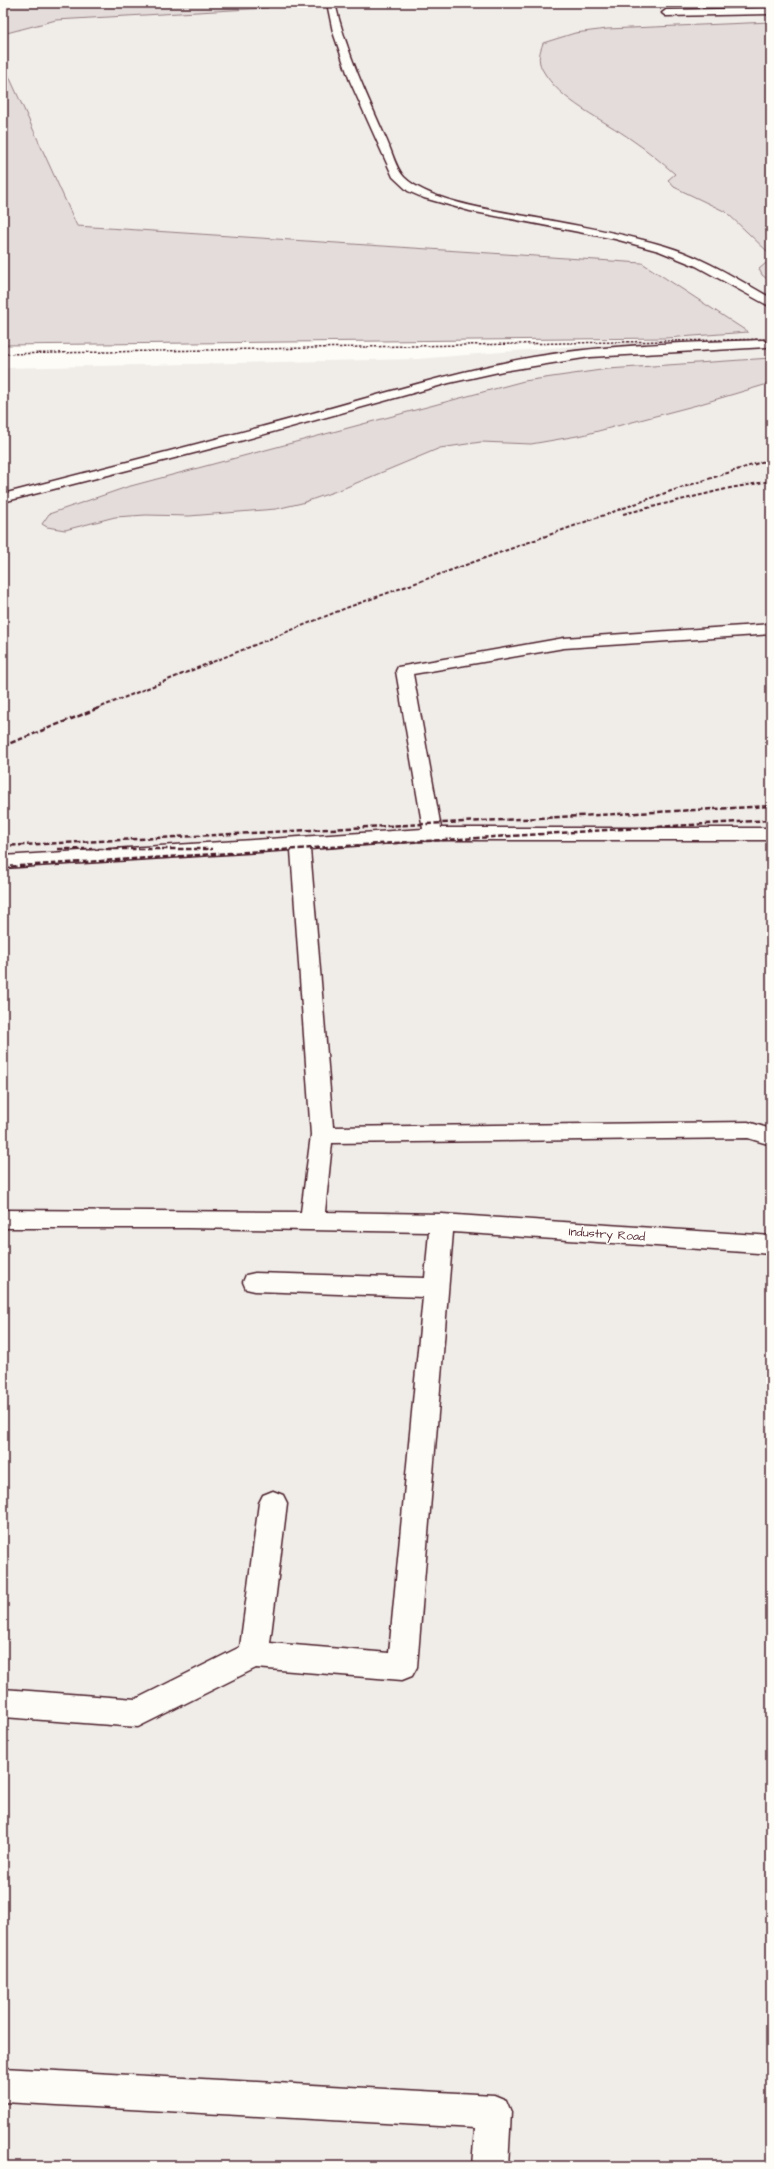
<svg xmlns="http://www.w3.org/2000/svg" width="774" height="2169" font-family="'Architects Daughter',sans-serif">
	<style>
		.built { fill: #f0ece8 }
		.green { fill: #e3dcda; stroke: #967e82 }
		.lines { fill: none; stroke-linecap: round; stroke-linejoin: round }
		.minor-casing { stroke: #4a1f2b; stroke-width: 3 }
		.minor { fill: #fdfcf7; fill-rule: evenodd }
		.rail-far2 { stroke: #4a1f2b; stroke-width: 1.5; stroke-dasharray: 2.5 1.5; stroke-linecap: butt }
		.rail-far1 { stroke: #4a1f2b; stroke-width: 2; stroke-dasharray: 4 2; stroke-linecap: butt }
		.rail { stroke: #4a1f2b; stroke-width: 2.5; stroke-dasharray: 5.5 2.5; stroke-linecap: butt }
		.labels { text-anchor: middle; stroke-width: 3; stroke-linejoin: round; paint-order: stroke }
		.street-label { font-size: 12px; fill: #4a1f2b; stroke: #fdfcf7 }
	</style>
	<rect width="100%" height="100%" fill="#fdfcf7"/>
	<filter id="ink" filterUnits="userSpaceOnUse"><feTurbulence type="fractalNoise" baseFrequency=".025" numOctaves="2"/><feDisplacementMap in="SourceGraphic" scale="8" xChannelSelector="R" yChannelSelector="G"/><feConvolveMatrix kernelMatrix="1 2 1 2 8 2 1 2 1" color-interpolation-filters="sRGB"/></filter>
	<g filter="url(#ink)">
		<!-- built -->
		<path class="built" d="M265,3H771V2166H3V368L418,359L747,332L642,263L77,226L3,63V34L56,20L268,8Z"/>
		<!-- green -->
		<g class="green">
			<path d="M3,3H265L268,8L56,20L3,34Z"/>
			<path d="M771,22V259L769,253L726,212L674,187L668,180L675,174C661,162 647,150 632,140C603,119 560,102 542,69C537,59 540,52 543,43L575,33L607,29Z"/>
			<path d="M3,63L77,226L642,263L748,332L666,338L3,345Z"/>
			<path d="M771,259V282L762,275L759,269Z"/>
			<path d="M771,358V383L697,405L583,435L531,444L481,442L440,448L342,489L302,503L276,509L189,516L146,515L115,517L65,530L47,527L42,524L49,514L127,487L524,381L608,369Z"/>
		</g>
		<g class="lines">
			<!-- minor casing -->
			<g class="minor-casing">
				<g id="minor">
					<path d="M327,3H335C346,52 367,96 387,141C392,152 396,169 404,177C432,205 514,213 553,221C591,228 628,235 665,246C703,257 737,279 771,298V307L696,266L659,251L615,239L470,211L424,198L408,191L393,177L350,81L333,32Z"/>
					<path d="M771,8V14L666,16L662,13L666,10Z"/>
					<path d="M763,340L769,344L767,347L590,357L503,371L449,383L229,444L3,502V494C103,468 203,443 302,416C379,395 455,371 533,357C609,344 686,343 763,340Z"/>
					<path d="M771,624V634L564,648L413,674L441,828H771V840H433L310,849L333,1127L748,1122L771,1129V1145L748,1138L332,1143L325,1212L442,1214L771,1236V1254L453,1232L417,1667L412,1676L402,1680L256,1668L138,1727L3,1717V1689L136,1699L240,1647L259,1503L263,1495L273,1491L283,1495L287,1503L270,1643L389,1653L423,1297L255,1291L246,1289L243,1282L246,1275L255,1273L425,1278L429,1232L187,1228H3V1210L301,1212L311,1135L291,850L3,868V856L423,829L396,671L398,667L564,638Z"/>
					<path d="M3,2068L494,2095L506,2100L511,2112L508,2166H472L475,2128L3,2102Z"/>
				</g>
			</g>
			<!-- minor -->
			<use href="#minor" class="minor"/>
			<!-- rail-far2 -->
			<path class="rail-far2" d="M3,354L771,339"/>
			<!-- rail-far1 -->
			<g class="rail-far1">
				<path d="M623,514L730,488L771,481"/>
				<path d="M96,709L346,608L671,491L771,459"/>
			</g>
			<!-- rail -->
			<g class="rail">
				<path d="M3,746L99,708"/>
				<path d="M3,846L771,806"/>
				<path d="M58,849H212"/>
				<path d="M3,867L771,820"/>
			</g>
		</g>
	</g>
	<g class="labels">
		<!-- street labels -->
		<g class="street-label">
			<text transform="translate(607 1234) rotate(4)" y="4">Industry Road</text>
		</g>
	</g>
	<!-- margin -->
	<rect width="774" height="2169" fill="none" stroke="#fdfcf7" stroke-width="16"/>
	<rect x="8" y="8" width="758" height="2153" fill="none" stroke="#4a1f2b" stroke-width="1.5" filter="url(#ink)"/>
</svg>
